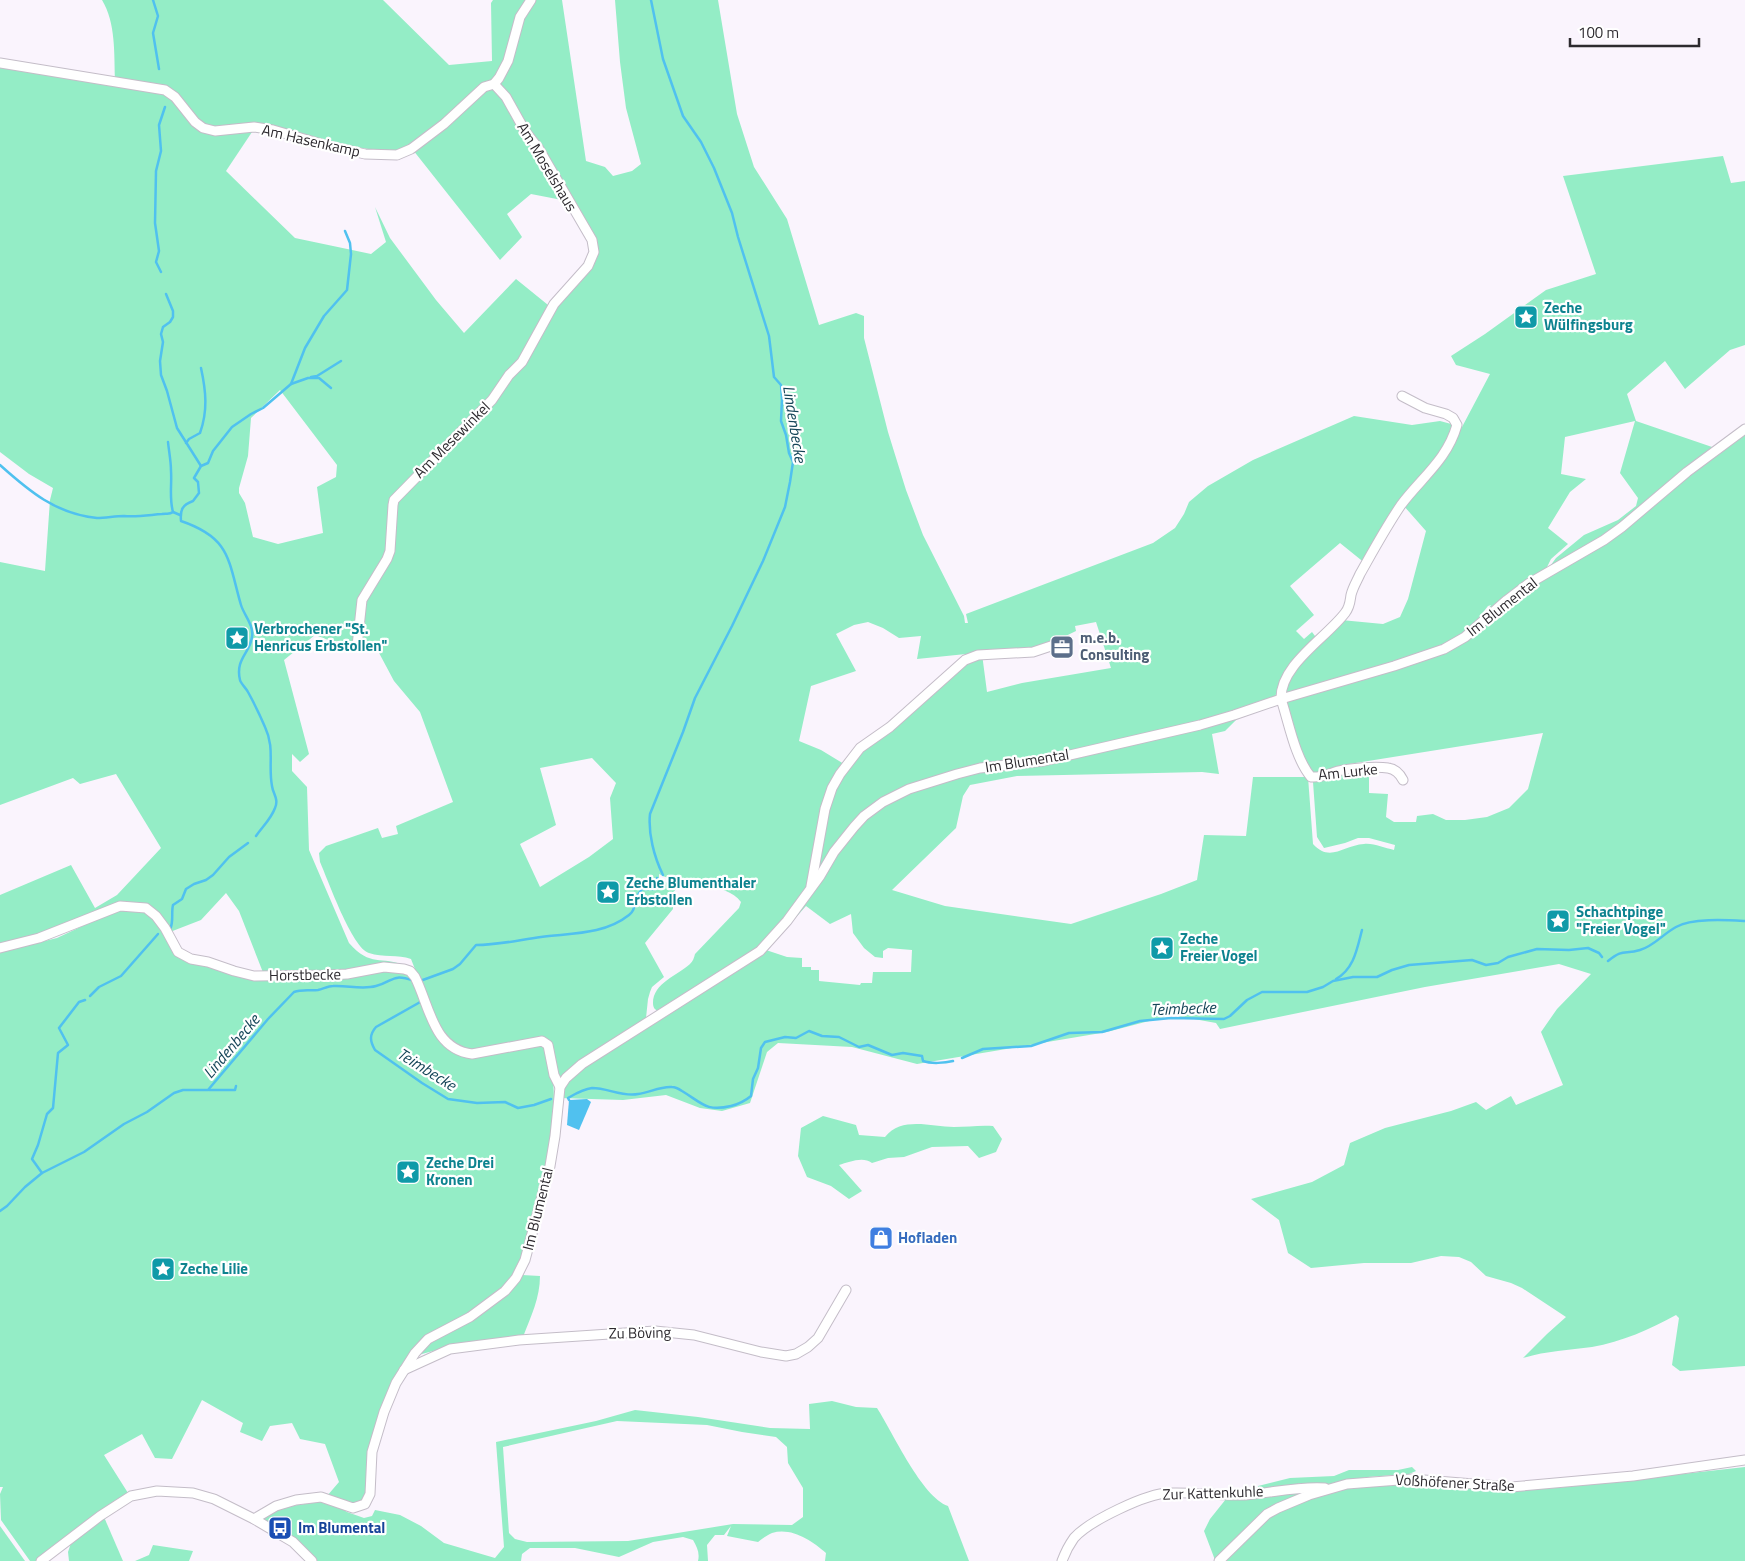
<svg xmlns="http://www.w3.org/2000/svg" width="1745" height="1561" font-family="'Titillium Web',sans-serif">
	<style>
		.green { fill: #94edc6; fill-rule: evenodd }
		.water { fill: #50c1ef }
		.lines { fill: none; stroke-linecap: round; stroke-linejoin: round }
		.stream { stroke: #50c1ef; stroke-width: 2.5 }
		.minor-casing { stroke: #c4bdc8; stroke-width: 11 }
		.minor { stroke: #fff; stroke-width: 9 }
		.labels { text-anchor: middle; stroke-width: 4.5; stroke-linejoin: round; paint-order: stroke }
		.street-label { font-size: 15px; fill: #2d2a2f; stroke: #fff }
		.culture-label { font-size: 15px; font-weight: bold; fill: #0d838f; stroke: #fff; text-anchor: start }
		.service-label { font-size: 15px; font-weight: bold; fill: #4e5e75; stroke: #fff; text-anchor: start }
		.shop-label { font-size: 15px; font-weight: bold; fill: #366cbe; stroke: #fff; text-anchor: start }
		.transit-label { font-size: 15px; font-weight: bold; fill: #164399; stroke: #fff; text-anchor: start }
		.water-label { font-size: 16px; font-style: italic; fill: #164659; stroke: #fff }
	</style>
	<rect width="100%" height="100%" fill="#faf4fd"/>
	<!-- green -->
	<g class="green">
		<path d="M102,0H383L449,65L492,61L491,3L493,0H562L586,161L605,167L613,176L632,171L641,164L626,108L620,62L615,0H718L737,114L754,167L787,219L819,325L856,313L864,316V338L888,432L906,490L923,535L964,616L965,623H968L966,614L1153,543L1175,528L1184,514L1189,502L1208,486L1253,460L1354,416L1412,425L1440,421L1455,425L1448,443L1435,465L1400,505L1366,564L1340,543L1290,586L1314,615L1296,631L1304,639L1312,632L1318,640L1290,669L1278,688L1275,697L1236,712L1239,717L1225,731L1212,734L1219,774L1202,772L1017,776L970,785L963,796L956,828L892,890L945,906L1071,924L1161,894L1197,880L1204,835L1246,836L1253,777H1308L1313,844C1330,863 1344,845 1364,844C1374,843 1384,848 1394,850L1395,845L1369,838H1358L1345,843L1324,848L1317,837L1313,782L1358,770H1369V793L1388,794L1386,817L1394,822H1416L1417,816L1433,814L1446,820H1465L1487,817L1509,808L1528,789L1543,733L1343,765C1336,768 1325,775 1317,774C1302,773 1291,721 1286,708L1287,702L1334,685L1419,660L1458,645L1526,586L1605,542L1629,525L1688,474L1745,431V1366L1680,1371L1672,1365L1679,1318L1676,1315C1650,1329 1622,1342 1592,1347C1569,1350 1546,1351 1523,1358L1547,1334L1566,1317L1522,1288L1511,1283L1486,1276L1471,1262L1459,1257L1441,1256L1411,1263H1364L1311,1268L1288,1253L1279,1220L1251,1199L1312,1182L1344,1165L1350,1143L1385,1128L1451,1111L1476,1102L1486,1110L1511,1096L1516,1105L1563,1085L1541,1032L1557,1009L1591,974L1559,964L1425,987L1220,1029L1216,1023L1172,1015L1107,1032L917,1064L852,1047L778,1043L767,1052L750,1103L722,1111L700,1108L666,1095L623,1100L560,1098C563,1085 570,1078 580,1069L766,950L787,957L802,958V967H811V970H819V981L860,985L861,983H872L873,972H911L912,950L888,948L883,951V958L875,957L864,948L853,933L851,914L830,924L806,906L791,923L809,892L801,895L785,921L754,951L660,1012C655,1010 653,1008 653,1003C653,983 678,975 690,964C693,961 694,958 695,954L739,908L741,902C726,881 681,887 659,874V879L672,885H679L672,894L673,909L645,943L664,977L652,987L650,992L648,999L646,1018L643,1022L596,1052L563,1077L558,1075L556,1072L550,1043L543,1038H536C520,1042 478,1056 463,1051C454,1048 448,1041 441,1035L438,1036C460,1063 477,1056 506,1049C517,1047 527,1045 537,1042L545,1046C565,1095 547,1169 534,1219C529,1237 525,1256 515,1272L522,1275L540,1276C540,1298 531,1316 523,1337L448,1347L407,1358C390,1387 373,1421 369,1455C367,1467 372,1492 363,1500C354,1510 337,1499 327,1496L339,1482L325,1444L300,1439L292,1423L270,1426L262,1441L240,1432L243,1423L202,1400L172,1459L155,1458L142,1434L104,1455L128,1493L101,1510L36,1561H30L1,1520L0,1494L3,1487H0V952L57,938L121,908L144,910L152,915L164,929L177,953L190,961L207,964L242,977L262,979L264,975L239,911L226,893L201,920L170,932L157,915L146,906L118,904L38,936L0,946V895L71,865L95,908L117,895L161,848L116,774L80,784L73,778L0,805V562L45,571L50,500L53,488L29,474L0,452V65L29,71L163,90L175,101L201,130L220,134L252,132L226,171L295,238L371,254L386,242L375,207L390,238L436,300L464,333L516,279L553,309C567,290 605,263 593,237C587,223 576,210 568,197L562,200L531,194L507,214L522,237L500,260L413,150L481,94L479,91L444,122L409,148L394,153L330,143L260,125L215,128L204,125L194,117L176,95L162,86L115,80C114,54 116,23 102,0ZM280,390L337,465L336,477L317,487L323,533L278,544L253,537L245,503L239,493V488L248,456L251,418ZM868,622L883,628L899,638L921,636L917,659L966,654L909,709L871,738L857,746L844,764L821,750L799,741L811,686L856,671L836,634L854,625ZM1096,622L1111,668L1022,683L987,692L982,654C1020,652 1042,648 1076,631L1075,626ZM315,635L331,641L368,642L378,651L394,681L420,712L453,802L396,826L398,834L382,838L378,828L326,846L319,853L320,862C328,880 352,948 369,953C383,958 398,954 411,959L438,1028H434C428,1013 419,974 402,970L407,968V966C380,955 371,968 349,943L309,850L307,787L292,771V754L300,762L309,754L284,660ZM592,758L616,783L610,798L613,839L589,857L540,887L520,844L556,825L540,768Z"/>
		<path d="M1723,156L1731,183L1745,181V345L1730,350L1685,389L1665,361L1627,394L1636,421L1715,448L1624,523L1548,569L1556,558L1584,535L1618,520L1636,506L1638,498L1620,473L1635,421L1565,437L1561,474L1586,479L1570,492L1548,528L1568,544L1551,559L1545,571L1480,621L1491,605L1488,606L1470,629L1457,638L1426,653L1286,695L1287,679L1341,620L1383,624L1400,617L1408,599L1426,531L1403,505L1436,467L1462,427L1490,374L1456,365L1451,356L1485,334L1546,290L1596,274L1563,176Z"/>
		<path d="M823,1116L856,1125L859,1135L885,1137C902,1116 931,1127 954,1127C967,1127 980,1125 993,1126L1002,1139L996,1152L979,1158L968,1146L932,1147L904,1157L888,1158L872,1163C863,1156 849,1162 839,1165L862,1191L849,1199L831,1186L807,1177L798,1156L801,1128Z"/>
		<path d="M832,1401L856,1407L877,1408C893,1433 922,1497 948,1506L969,1561H825L826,1553C812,1541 792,1527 772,1533C767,1535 762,1539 758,1542L727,1536L731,1526L724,1535H715L707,1545L708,1561H698C700,1553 697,1547 693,1540L683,1537L653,1542L619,1557L575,1548H530L522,1554L521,1561H317L295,1539L261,1518L277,1508L325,1501L336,1505L347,1512L364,1518L372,1516L375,1510L400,1515L421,1526L444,1543L495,1558L504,1547L496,1442L596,1421L635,1410L698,1417L770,1428L810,1429L809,1404ZM617,1421L707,1425L742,1432L776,1437L787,1447L788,1463L803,1488V1517L792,1525L733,1524L628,1541L527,1542L515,1539L509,1533L503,1447Z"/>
		<path d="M1412,1467L1416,1471L1409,1474L1368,1477L1332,1484L1303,1483L1265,1490L1232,1492L1233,1490L1258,1487V1486L1290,1478L1334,1476L1349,1470H1398Z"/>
		<path d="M1745,1467V1561H1224L1269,1518L1278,1512L1314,1496L1344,1487L1414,1484L1507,1490L1556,1488Z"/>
		<path d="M1312,1490L1286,1501L1215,1560L1204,1531L1210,1519L1226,1499Z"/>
		<path d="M104,1517L123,1561H69L68,1552L71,1543Z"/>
		<path d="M0,1526L25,1561H0Z"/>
		<path d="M153,1545L193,1551L189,1561H135L149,1555Z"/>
	</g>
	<!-- water -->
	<path class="water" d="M587,1099L591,1102L579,1130L567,1125L569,1100Z"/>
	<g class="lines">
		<!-- stream -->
		<g class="stream">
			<path d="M153,0L158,16L153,33L159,69"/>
			<path d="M651,0L663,59L683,116L701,142L714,168L732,213L738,237L769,336L774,377L781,385L782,399L781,421L786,435L789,453L793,462L790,482L785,507L763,561L732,626L695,698L683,732L650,814C648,833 654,857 663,875"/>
			<path d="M161,272L156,262L159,251L155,223L156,171L161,151L159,125L165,107"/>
			<path d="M166,294L173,311V317L170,322L163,327L161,334L163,342L160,361L161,375L167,391L177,428L201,466"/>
			<path d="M311,377L317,376L341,361"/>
			<path d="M291,384L308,378H319L331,388"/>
			<path d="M168,442C169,452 171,461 171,471C172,485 169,498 173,512L180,515"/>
			<path d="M186,443L189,439L200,433C208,411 206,391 201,368"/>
			<path d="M0,465C29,491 56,514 97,518C106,518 115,516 124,516C138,517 149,515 162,514C167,513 169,515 173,512"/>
			<path d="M256,836C263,826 271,819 275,808C279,799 273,794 272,786C268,765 275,748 265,727C260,715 254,703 248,692C246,688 241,684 240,680C235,659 250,653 252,637C254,625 244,615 241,605C228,560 231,538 181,521C180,510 182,505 193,501L199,493L198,482L194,478L201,466L208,463L213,451L232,427L251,414L263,408L291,384L305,348L324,316L347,290L351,254L350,243L345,231"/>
			<path d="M170,930C174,921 171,913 173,905L182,899L186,889L194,884L206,880L213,875L229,857L248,843"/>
			<path d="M1608,961C1624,948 1624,955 1640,950C1654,946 1663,934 1676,927C1692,918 1726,920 1745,921"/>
			<path d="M1336,979C1354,969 1357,949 1362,930"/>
			<path d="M420,981L453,969L460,964L476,945C499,945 519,940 541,937C570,933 604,935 629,915C635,910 634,906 636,899C637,896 640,892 642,889H655L657,878"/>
			<path d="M90,996L99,987L121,976L158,934"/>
			<path d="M422,1001L376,1027C369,1035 370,1041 375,1050L422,1083L448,1099L477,1103L505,1102L518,1108L534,1105L551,1099"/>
			<path d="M962,1058L983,1049L1031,1046L1069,1033L1102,1032L1140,1021L1171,1018L1224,1019L1230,1016L1247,1000L1262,992H1307L1323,987L1333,981L1353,977H1377L1392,970L1409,965L1472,960L1486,965L1498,963L1508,957L1537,949L1569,950L1588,948L1599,953L1602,957"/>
			<path d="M209,1090H235L236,1086"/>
			<path d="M569,1100L568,1098C575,1094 583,1089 592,1088C608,1088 622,1097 638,1094C649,1093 660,1086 672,1087C675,1087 679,1089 682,1091C702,1103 706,1112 731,1106C739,1104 745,1101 751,1096L753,1079L758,1068L761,1048L765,1042L785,1037L796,1038L809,1031L822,1036L839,1037L859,1047L868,1045L892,1055L903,1053L922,1056L923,1061C931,1064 945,1063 953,1061"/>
			<path d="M42,1173L32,1159L38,1145L47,1114L53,1108L58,1053L68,1045L59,1028L79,1002L85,1000"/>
			<path d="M0,1211L7,1206L25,1187L42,1173L84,1152L124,1124L147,1112L174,1093L183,1090H208L268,1019L294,992C302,989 310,991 318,990C323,989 328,986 333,986C347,985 362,990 376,986C395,981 391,973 414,981"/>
		</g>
		<!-- minor casing -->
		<g class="minor-casing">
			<g id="minor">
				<path d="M0,63L165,90L175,97L195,122L203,128L215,131L254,127L273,130L325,145L365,154L397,155L411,149L444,124L484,87L494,84L499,78L508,61L520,17L531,0"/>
				<path d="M1402,396L1425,408L1446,414L1453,418L1457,425C1447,460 1422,477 1401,505C1386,527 1373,551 1360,574C1357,581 1353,587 1351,595C1350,601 1350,607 1345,613C1326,638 1280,665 1281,699C1289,723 1295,758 1311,777C1321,778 1328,774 1338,771C1349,768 1377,766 1388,768C1395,769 1400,774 1403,780"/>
				<path d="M357,646L362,600L387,559L390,551L393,505L394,500L492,400L509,375L522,362L554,304L588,266L594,252L592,240L539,149L525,131L506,97L494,84"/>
				<path d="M811,886L825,809L832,788L840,774L860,748L890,727L965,660L978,655L1033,652L1054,645"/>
				<path d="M0,948L39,938L120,906L146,908L156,916L165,928L178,952L191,959L208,962L234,971L254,976L328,975L347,974L384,967L404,969L410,971L415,977C430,1007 433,1049 472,1054L542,1041L548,1045L554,1075L560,1087"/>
				<path d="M404,1370L450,1349L519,1340L655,1331L694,1335L761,1352L786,1356L796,1354L808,1347L818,1338L846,1290"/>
				<path d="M254,1519L276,1506L296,1500L321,1497L353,1508L365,1504L370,1494L372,1452L384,1412L396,1383L415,1353L428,1339L470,1317L505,1291L516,1278L525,1260L550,1166L555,1136L560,1087L566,1078L582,1064L760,951L787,921L820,876L834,852L854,827L864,816L883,802L909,789L957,774L980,768L1044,761L1200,725L1234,715L1281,699L1394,666L1444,649L1465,637L1507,600L1528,584L1604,540L1622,527L1687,472L1745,429"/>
				<path d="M41,1561L100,1516L131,1496L157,1491L193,1493L214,1499L254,1519L293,1542L312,1561"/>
				<path d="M1062,1561C1065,1553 1069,1545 1074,1538C1089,1521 1147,1493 1169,1493C1195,1492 1220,1496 1245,1495C1272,1493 1298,1486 1325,1488"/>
				<path d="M1219,1561L1267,1514L1278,1508L1309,1495L1347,1484L1412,1479L1511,1487L1633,1476L1745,1460"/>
			</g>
		</g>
		<!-- minor -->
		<use href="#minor" class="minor"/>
	</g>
	<!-- icons -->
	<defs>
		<g id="sight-square" transform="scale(1.25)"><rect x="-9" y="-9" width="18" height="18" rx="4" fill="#0f9aa8" stroke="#fff"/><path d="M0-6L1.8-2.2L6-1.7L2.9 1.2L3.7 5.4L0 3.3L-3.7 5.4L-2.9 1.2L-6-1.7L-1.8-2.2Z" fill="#fff"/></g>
		<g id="office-square" transform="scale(1.25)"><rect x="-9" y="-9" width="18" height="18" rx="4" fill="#5c6f8a" stroke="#fff"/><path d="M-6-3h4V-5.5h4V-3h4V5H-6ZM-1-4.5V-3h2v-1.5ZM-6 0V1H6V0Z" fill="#fff"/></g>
		<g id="shop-square" transform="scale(1.25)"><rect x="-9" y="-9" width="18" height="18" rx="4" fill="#3f7fe0" stroke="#fff"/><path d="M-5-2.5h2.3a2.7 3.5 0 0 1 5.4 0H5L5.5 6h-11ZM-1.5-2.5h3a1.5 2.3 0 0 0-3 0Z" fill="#fff"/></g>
		<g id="bus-square" transform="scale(1.25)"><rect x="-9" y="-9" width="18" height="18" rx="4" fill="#1a4fb4" stroke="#fff"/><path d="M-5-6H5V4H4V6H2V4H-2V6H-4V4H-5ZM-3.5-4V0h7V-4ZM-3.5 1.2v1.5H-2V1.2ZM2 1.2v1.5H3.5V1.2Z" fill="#fff"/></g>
	</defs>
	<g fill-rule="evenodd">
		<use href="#sight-square" x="1526" y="317"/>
		<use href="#sight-square" x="237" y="638"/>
		<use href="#office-square" x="1062" y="647"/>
		<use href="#sight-square" x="608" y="892"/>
		<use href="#sight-square" x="1558" y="921"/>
		<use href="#sight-square" x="1162" y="948"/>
		<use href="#sight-square" x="408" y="1172"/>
		<use href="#shop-square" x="881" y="1238"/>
		<use href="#sight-square" x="163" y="1269"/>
		<use href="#bus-square" x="280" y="1528"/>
	</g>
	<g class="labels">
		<!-- street labels -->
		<g class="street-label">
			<text transform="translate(311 141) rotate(13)" y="5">Am Hasenkamp</text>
			<text transform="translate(547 167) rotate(59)" y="5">Am Moselshaus</text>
			<text transform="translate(452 440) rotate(-45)" y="5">Am Mesewinkel</text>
			<text transform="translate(1502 607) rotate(-38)" y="5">Im Blumental</text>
			<text transform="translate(1027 761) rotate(-9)" y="5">Im Blumental</text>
			<text transform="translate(1348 772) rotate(-6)" y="5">Am Lurke</text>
			<text transform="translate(305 975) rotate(-1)" y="5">Horstbecke</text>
			<text transform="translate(538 1209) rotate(-76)" y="5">Im Blumental</text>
			<text transform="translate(640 1333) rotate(-1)" y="5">Zu Böving</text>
			<text transform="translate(1455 1483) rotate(3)" y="5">Voßhöfener Straße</text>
			<text transform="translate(1213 1493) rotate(-2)" y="5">Zur Kattenkuhle</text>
		</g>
		<!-- culture labels -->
		<g class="culture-label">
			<text x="1544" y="313">Zeche<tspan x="1544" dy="17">Wülfingsburg</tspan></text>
			<text x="254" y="634">Verbrochener "St.<tspan x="254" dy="17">Henricus Erbstollen"</tspan></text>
			<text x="626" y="888">Zeche Blumenthaler<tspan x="626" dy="17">Erbstollen</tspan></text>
			<text x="1576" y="917">Schachtpinge<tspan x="1576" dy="17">"Freier Vogel"</tspan></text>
			<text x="1180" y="944">Zeche<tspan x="1180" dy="17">Freier Vogel</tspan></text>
			<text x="426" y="1168">Zeche Drei<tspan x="426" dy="17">Kronen</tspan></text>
			<text x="180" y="1274">Zeche Lilie</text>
		</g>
		<!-- service labels -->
		<g class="service-label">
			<text x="1080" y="643">m.e.b.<tspan x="1080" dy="17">Consulting</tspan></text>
		</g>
		<!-- shop labels -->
		<g class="shop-label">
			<text x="898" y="1243">Hofladen</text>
		</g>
		<!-- transit labels -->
		<g class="transit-label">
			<text x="298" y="1533">Im Blumental</text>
		</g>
		<!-- water labels -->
		<g class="water-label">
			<text transform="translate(795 424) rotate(81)" y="6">Lindenbecke</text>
			<text transform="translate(1183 1008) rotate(-2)" y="6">Teimbecke</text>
			<text transform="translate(231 1046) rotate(-50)" y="6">Lindenbecke</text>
			<text transform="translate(427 1069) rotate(32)" y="6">Teimbecke</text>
		</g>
	</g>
	<!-- scale -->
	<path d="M1570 38v8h129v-8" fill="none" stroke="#2d2a2f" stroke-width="2.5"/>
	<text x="1578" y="38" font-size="15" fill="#2d2a2f" stroke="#ffffff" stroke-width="4" paint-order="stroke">100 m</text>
</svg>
